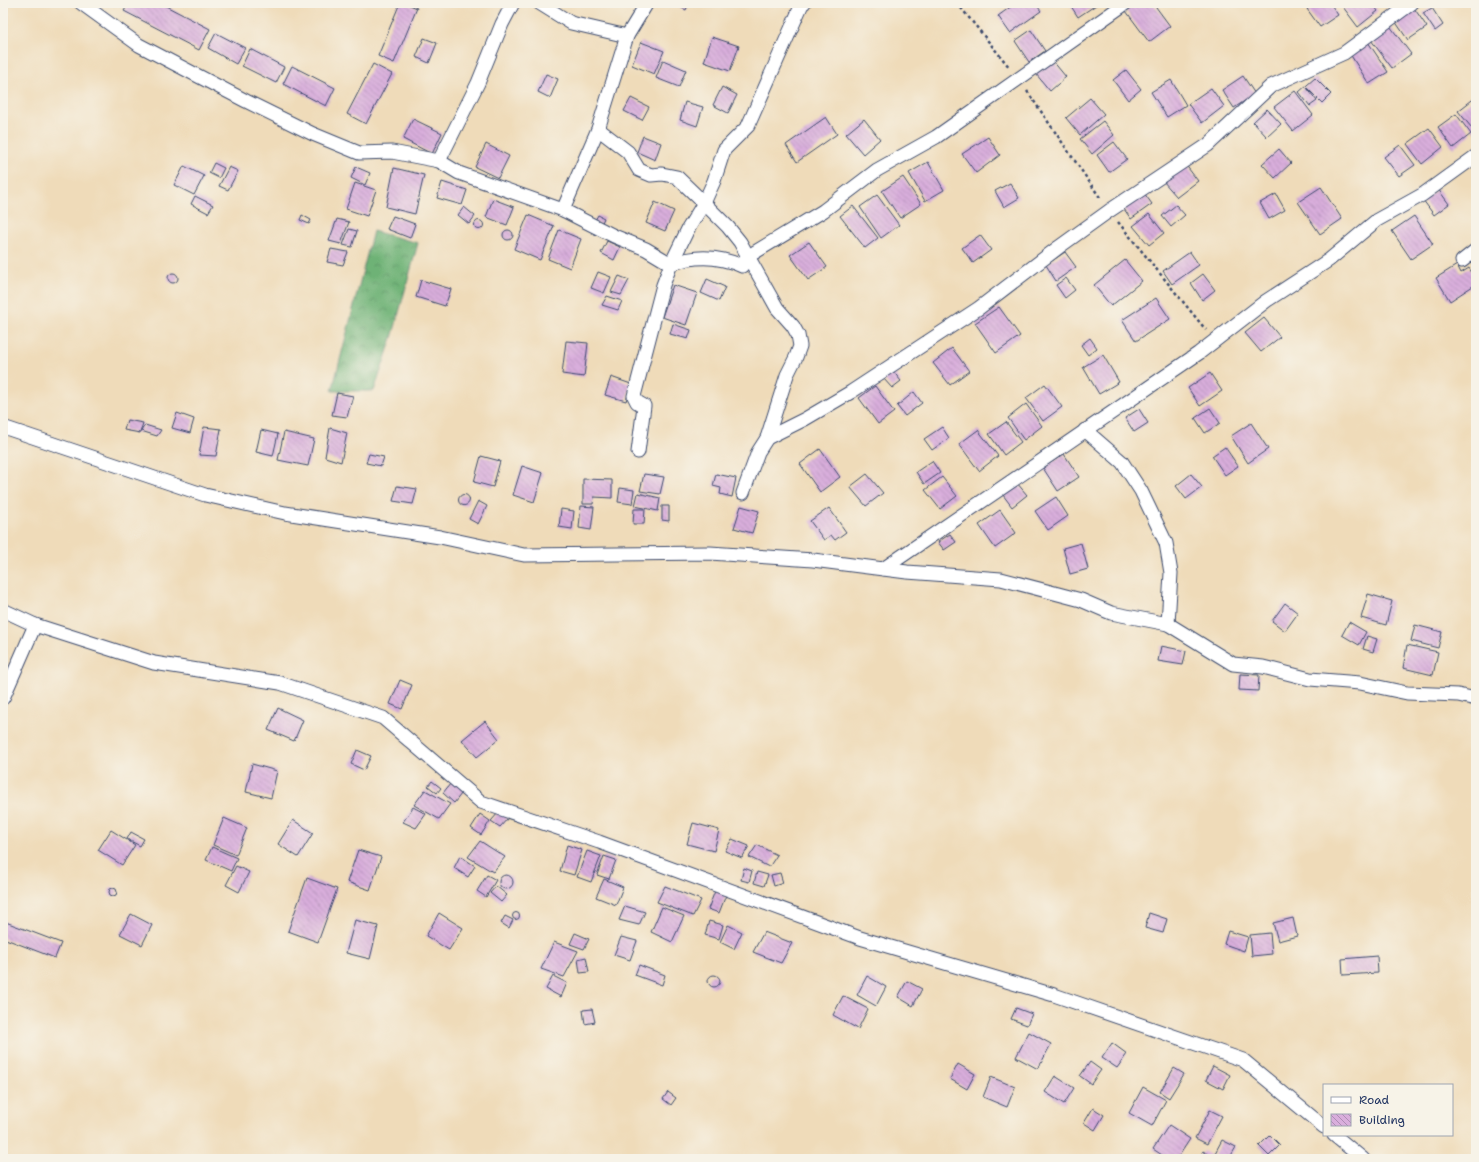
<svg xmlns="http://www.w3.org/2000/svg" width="1479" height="1162" font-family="'Shantell Sans',sans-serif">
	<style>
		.forest { fill: url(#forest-crowns); stroke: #44706a }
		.building { fill: url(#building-back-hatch) }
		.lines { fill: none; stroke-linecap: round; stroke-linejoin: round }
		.minor-casing { stroke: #3b496c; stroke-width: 15 }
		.path { stroke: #3b496c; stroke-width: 2.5; stroke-dasharray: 3 3; stroke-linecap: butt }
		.minor { stroke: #fff; stroke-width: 13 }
	</style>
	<defs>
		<pattern id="forest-crowns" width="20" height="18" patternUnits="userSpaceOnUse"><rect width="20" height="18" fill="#6eb276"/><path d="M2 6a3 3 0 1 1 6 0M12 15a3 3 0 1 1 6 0" fill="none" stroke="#5a9164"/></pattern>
		<pattern id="building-back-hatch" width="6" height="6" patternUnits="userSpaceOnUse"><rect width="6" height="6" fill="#d9aedc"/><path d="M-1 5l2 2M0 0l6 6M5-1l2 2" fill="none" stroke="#af8eb6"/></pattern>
	</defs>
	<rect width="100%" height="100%" fill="#f7f3e8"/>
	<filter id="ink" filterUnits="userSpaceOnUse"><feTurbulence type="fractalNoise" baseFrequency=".025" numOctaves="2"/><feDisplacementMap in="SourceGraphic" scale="8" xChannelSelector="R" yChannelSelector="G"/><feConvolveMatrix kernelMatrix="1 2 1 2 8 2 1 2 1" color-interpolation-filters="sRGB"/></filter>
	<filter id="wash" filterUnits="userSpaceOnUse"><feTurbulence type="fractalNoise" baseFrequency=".012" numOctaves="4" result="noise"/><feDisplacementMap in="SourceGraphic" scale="16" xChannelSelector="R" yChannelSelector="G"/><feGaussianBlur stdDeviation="0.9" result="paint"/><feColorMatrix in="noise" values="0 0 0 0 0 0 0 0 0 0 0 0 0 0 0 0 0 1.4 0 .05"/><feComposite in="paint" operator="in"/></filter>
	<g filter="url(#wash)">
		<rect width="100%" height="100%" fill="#efdbb9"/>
		<!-- forest -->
		<path class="forest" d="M373,231L418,243L392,338L374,391H332Z"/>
		<g id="blocks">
			<!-- building -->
			<g class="building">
				<path d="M129,3H160L210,29L199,50L124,11Z"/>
				<path d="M400,3H405L417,8L394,63L378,56Z"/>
				<path d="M672,3H689L686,10Z"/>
				<path d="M1016,3H1035L1041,11L1010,33L998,16Z"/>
				<path d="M1069,3H1099L1078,17Z"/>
				<path d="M1137,3H1153L1170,26L1149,42L1126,11Z"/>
				<path d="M1316,3H1330L1338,15L1320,27L1307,9Z"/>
				<path d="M1340,3H1372L1378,11L1358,27Z"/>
				<path d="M1435,3H1445L1440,8Z"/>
				<path d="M1414,8L1427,27L1408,40L1395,21Z"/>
				<path d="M1432,8L1443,25L1435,31L1423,13Z"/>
				<path d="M1390,26L1411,54L1392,68L1371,40Z"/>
				<path d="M1031,30L1045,51L1029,62L1015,41Z"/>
				<path d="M216,33L245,48L236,64L208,48Z"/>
				<path d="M712,37L739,46L730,71L704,62Z"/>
				<path d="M424,38L437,43L429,63L416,57Z"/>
				<path d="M641,42L664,51L654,74L632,65Z"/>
				<path d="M1368,42L1388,72L1369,84L1350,54Z"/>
				<path d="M250,49L284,67L276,83L242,66Z"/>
				<path d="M663,60L686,70L679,87L656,78Z"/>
				<path d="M1052,60L1066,77L1050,91L1036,74Z"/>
				<path d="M373,64L392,74L366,124L347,114Z"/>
				<path d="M292,66L335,88L326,106L283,84Z"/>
				<path d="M1126,70L1141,89L1128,100L1113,80Z"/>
				<path d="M546,74L558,79L550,98L538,92Z"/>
				<path d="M1243,76L1255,94L1234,108L1222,90Z"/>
				<path d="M1315,78L1331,94L1322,103L1307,88L1317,101L1310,106L1299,92Z"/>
				<path d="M1171,80L1186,105L1167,117L1151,92Z"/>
				<path d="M722,87L737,95L728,113L713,105Z"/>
				<path d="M1211,88L1224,106L1202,123L1188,104Z"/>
				<path d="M1295,91L1313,115L1293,131L1274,107Z"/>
				<path d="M1476,97V133L1458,111Z"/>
				<path d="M631,98L649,107L642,120L624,111Z"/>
				<path d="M1090,98L1104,114L1080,135L1066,118Z"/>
				<path d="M685,102L703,107L697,126L680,120Z"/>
				<path d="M1267,109L1281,124L1267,137L1253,122Z"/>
				<path d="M1456,114L1471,134L1453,148L1438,127Z"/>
				<path d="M826,117L837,134L797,162L786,145Z"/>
				<path d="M413,119L442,133L432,154L403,139Z"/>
				<path d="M864,119L880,139L863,154L846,134Z"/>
				<path d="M1103,121L1114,135L1092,154L1080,139Z"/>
				<path d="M1429,128L1443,147L1422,164L1407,144Z"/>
				<path d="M643,136L661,143L655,160L637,152Z"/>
				<path d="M988,137L1000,155L976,173L962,154Z"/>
				<path d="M1114,142L1127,159L1109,172L1097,155Z"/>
				<path d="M486,144L509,156L498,178L475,167Z"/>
				<path d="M1400,145L1415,165L1399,176L1384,157Z"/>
				<path d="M1279,149L1291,163L1275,178L1262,164Z"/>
				<path d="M928,162L944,190L925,201L909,173Z"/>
				<path d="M214,163L224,168L219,178L209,173Z"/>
				<path d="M1185,164L1198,181L1177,197L1163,181Z"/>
				<path d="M184,166L204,176L194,195L174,185Z"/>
				<path d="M229,167L238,171L228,190L219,186Z"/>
				<path d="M356,167L370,173L365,185L351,178Z"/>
				<path d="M394,168L424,175L415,214L386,207Z"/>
				<path d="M903,177L921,204L900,218L882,191Z"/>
				<path d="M442,182L467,190L462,205L437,198Z"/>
				<path d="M355,183L376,190L367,216L346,209Z"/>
				<path d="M1010,183L1019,198L1004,207L995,191Z"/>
				<path d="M1321,187L1342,219L1320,234L1298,202Z"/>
				<path d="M1438,189L1449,204L1434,215L1423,200Z"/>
				<path d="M1144,193L1152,204L1131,219L1124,209Z"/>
				<path d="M1276,194L1285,210L1269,219L1260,203Z"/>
				<path d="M877,195L899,225L881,238L860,207Z"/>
				<path d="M195,196L213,205L208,213L191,204Z"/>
				<path d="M493,199L514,207L507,225L486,217Z"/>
				<path d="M655,202L674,211L665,231L646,223Z"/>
				<path d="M1176,205L1185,215L1171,227L1162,216Z"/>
				<path d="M853,206L878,238L865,248L840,216Z"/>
				<path d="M464,207L475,216L469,224L458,215Z"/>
				<path d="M1149,214L1164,233L1149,245L1133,226Z"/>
				<path d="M302,215L311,220L309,224L300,220Z"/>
				<path d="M528,215L554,226L540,260L514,249Z"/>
				<path d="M598,215L604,218L601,225L594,222Z"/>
				<path d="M393,216L415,224L410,238L387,229Z"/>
				<path d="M1414,216L1433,244L1411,259L1392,231Z"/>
				<path d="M337,219L349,222L341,244L329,241Z"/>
				<circle cx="479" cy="225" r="4.5"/>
				<path d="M349,229L357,231L352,247L343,245Z"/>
				<circle cx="508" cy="235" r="5"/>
				<path d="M559,230L581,239L570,268L548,259Z"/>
				<path d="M980,235L991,250L973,263L962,248Z"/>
				<path d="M607,241L620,247L614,260L601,253Z"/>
				<path d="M809,242L827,267L808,280L790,255Z"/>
				<path d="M331,249L348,252L343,265L327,262Z"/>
				<path d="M1065,252L1076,267L1056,281L1046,265Z"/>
				<path d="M1190,252L1199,265L1172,284L1163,271Z"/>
				<path d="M1125,260L1142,281L1111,306L1094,285Z"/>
				<path d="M1457,265L1461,273L1469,268L1476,279V284L1450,301L1436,278Z"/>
				<path d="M598,272L611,277L604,293L591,288Z"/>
				<circle cx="173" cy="278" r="5"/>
				<path d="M1203,274L1215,290L1202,300L1191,283Z"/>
				<path d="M619,276L629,280L621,295L611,292Z"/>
				<path d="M1066,278L1075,290L1065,298L1056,285Z"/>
				<path d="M707,279L725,287L719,301L701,293Z"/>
				<path d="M421,280L451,289L445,306L416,297Z"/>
				<path d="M673,285L697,293L686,325L662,317Z"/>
				<path d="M607,296L622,301L618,310L602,305Z"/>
				<path d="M1156,298L1170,319L1136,341L1122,320Z"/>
				<path d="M999,307L1020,336L996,353L975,323Z"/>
				<path d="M1264,318L1280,337L1261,352L1245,333Z"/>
				<path d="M673,324L691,330L688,339L670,334Z"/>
				<path d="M1090,338L1097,348L1088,355L1081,345Z"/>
				<path d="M566,341L588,343L584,377L562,374Z"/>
				<path d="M952,348L969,371L950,385L933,363Z"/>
				<path d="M1103,355L1119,382L1099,394L1083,367Z"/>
				<path d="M892,370L901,381L892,388L883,378Z"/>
				<path d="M1210,373L1222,391L1200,406L1188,388Z"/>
				<path d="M611,377L631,384L626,401L605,395Z"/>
				<path d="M1045,384L1062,407L1043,421L1026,398Z"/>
				<path d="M875,386L894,412L878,424L859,398Z"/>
				<path d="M914,392L922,403L905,416L897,406Z"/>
				<path d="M337,393L353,396L347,417L332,415Z"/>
				<path d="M1026,404L1042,426L1024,440L1008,418Z"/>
				<path d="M1210,408L1220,423L1205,433L1195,418Z"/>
				<path d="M1139,409L1148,423L1134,432L1125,418Z"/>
				<path d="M177,413L194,419L190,433L172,428Z"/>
				<path d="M127,420L143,423L140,433L124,430Z"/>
				<path d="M1006,422L1021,442L1004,455L989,434Z"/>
				<path d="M1251,423L1268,449L1248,463L1231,436Z"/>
				<path d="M145,425L161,430L157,436L141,431Z"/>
				<path d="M204,427L221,429L216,456L199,455Z"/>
				<path d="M942,427L949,438L932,450L924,439Z"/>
				<path d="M330,428L347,433L341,462L325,457Z"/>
				<path d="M261,430L278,434L273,456L256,452Z"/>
				<path d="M978,430L998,456L979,471L959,444Z"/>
				<path d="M284,432L314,439L308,466L278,460Z"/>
				<path d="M1225,447L1238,466L1225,475L1212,456Z"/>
				<path d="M820,449L840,477L820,492L800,464Z"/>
				<path d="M369,454L384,457L381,466L366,463Z"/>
				<path d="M1064,454L1079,477L1058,491L1043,468Z"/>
				<path d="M481,456L500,461L493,487L474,482Z"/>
				<path d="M932,461L940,473L924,484L916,472Z"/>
				<path d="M522,466L543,473L534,502L513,495Z"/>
				<path d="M644,474L664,477L660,494L640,491Z"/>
				<path d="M716,474L736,478L732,497L720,494L721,488L713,486Z"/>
				<path d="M867,474L883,493L866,506L850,487Z"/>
				<path d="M1191,474L1202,487L1186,499L1176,486Z"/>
				<path d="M942,477L957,496L940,509L925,490Z"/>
				<path d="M583,479L612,480V498L594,497L593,504H583Z"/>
				<path d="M1017,483L1027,495L1012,507L1003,495Z"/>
				<path d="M397,486L417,489L413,504L393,501Z"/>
				<path d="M620,488L634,490L632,504L618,502Z"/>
				<path d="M638,493L660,498L658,511L635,506Z"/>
				<circle cx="464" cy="500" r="5.5"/>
				<path d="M1056,497L1068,516L1048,530L1035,511Z"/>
				<path d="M478,501L487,506L478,524L469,519Z"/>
				<path d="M581,506L594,507L591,530L579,528Z"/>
				<path d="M662,506H669V521L662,520Z"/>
				<path d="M741,506L759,511L752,533L734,528Z"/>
				<path d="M829,508L846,532L835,540L831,535L824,540L810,521Z"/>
				<path d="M561,509L574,511L572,529L559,527Z"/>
				<path d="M634,509H645L644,524H633Z"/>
				<path d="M1000,510L1016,533L995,548L979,525Z"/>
				<path d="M950,534L956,542L944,550L938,542Z"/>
				<path d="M1081,543L1088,569L1070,574L1063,548Z"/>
				<path d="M1368,594L1392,601L1386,625L1361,618Z"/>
				<path d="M1285,603L1298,613L1285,631L1272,621Z"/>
				<path d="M1349,622L1366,632L1359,645L1342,635Z"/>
				<path d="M1415,625L1442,632L1438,648L1411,641Z"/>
				<path d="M1367,636L1377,639L1373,652L1363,649Z"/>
				<path d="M1407,645L1438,652L1433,675L1403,668Z"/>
				<path d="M1161,646L1186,651L1183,665L1158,661Z"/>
				<path d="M1240,674L1259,675L1258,691L1239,690Z"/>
				<path d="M400,680L412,685L402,709L390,704Z"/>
				<path d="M278,708L303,720L294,741L268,730Z"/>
				<path d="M485,721L499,739L477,757L462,740Z"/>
				<path d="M357,750L371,756L364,770L351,764Z"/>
				<path d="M252,764L277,771L271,798L246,792Z"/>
				<path d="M454,779L465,789L454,803L443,793Z"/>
				<path d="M432,781L441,788L437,793L428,786Z"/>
				<path d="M425,790L450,804L439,819L414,805Z"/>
				<path d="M413,807L426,814L416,828L403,822Z"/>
				<path d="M499,812L508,818L500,827L491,821Z"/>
				<path d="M480,814L490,821L481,835L471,828Z"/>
				<path d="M224,818L247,828L236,855L213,845Z"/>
				<path d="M293,820L313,833L298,857L278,844Z"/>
				<path d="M693,823L719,830L714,851L687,844Z"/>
				<path d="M111,830L135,845L122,865L98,850Z"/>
				<path d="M131,832L144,839L140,846L127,839Z"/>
				<path d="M732,839L749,846L742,858L725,851Z"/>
				<path d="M480,841L505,857L493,872L468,857Z"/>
				<path d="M567,845L582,850L574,875L560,871Z"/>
				<path d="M757,845L777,855L769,867L749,857Z"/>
				<path d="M212,847L237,858L231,871L206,860Z"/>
				<path d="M358,850L381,857L370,890L347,882Z"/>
				<path d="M587,851L601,856L591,882L577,877Z"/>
				<path d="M460,856L475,866L468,877L454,868Z"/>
				<path d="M604,856L616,860L609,879L597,875Z"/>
				<path d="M236,866L249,872L239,892L226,885Z"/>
				<path d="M744,868L752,871L749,882L741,880Z"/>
				<path d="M757,872L768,875L764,886L754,883Z"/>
				<path d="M780,873L783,883L774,886L771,875Z"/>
				<circle cx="506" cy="882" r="7"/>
				<path d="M487,875L496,880L486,897L477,891Z"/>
				<path d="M307,878L337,889L318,942L288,931Z"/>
				<path d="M604,879L623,887L616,905L596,897Z"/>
				<path d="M496,886L507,895L501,902L490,893Z"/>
				<path d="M665,886L701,900L693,916L657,902Z"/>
				<circle cx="113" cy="892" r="4"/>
				<path d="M715,891L726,895L719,913L708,909Z"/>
				<path d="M625,906L645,912L639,925L619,920Z"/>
				<path d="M662,907L684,916L672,942L651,932Z"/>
				<circle cx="516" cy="916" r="3.5"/>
				<path d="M439,913L463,928L449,950L426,936Z"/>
				<path d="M1149,913L1167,919L1163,933L1145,928Z"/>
				<path d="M131,914L152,925L142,945L120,934Z"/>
				<path d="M505,916L513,920L509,928L501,923Z"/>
				<path d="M1293,918L1297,936L1278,941L1273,923Z"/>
				<path d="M355,920L378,926L370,959L346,953Z"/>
				<path d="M3,921L61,943L55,958L3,938Z"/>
				<path d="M709,921L723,925L719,939L705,935Z"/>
				<path d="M728,925L742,932L734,949L720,942Z"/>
				<path d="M1228,931L1248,937L1244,951L1224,944Z"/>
				<path d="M764,932L792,943L781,963L753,952Z"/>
				<path d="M575,933L589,939L584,949L570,944Z"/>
				<path d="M1270,933L1272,954L1252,956L1250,935Z"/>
				<path d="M621,937L637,941L630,960L614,955Z"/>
				<path d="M554,942L578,951L564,977L541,969Z"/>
				<path d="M1377,956L1378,973L1343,975L1342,959Z"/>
				<path d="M586,957L589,972L580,973L578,959Z"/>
				<path d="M639,965L665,975L662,985L635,975Z"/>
				<circle cx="714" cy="981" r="6"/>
				<path d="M553,976L567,983L561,997L546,989Z"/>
				<path d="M867,976L886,987L876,1006L857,995Z"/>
				<path d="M907,981L922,989L913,1006L898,997Z"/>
				<path d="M843,996L868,1009L858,1029L833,1015Z"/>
				<path d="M1016,1008L1032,1014L1027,1025L1011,1019Z"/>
				<path d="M592,1009L595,1022L585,1024L583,1010Z"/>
				<path d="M1029,1032L1051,1044L1038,1069L1016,1057Z"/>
				<path d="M1112,1043L1127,1054L1117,1068L1102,1058Z"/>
				<path d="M1090,1062L1101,1070L1091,1084L1080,1076Z"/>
				<path d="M958,1064L975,1074L967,1089L950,1079Z"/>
				<path d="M1213,1066L1230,1075L1223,1089L1206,1080Z"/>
				<path d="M1174,1068L1184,1074L1169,1098L1160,1092Z"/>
				<path d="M1055,1076L1074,1088L1064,1104L1045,1092Z"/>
				<path d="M991,1077L1015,1087L1007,1107L983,1097Z"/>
				<path d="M1143,1087L1166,1100L1152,1126L1129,1113Z"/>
				<path d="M668,1092L676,1098L671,1105L663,1099Z"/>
				<path d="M1093,1108L1104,1115L1095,1130L1084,1123Z"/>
				<path d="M1210,1110L1222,1116L1207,1144L1195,1138Z"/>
				<path d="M1169,1125L1190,1139L1177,1159H1168L1153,1149Z"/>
				<path d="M1270,1135L1280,1145L1269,1156L1259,1146Z"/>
				<path d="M1222,1140L1236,1147L1229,1159H1223L1214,1155Z"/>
				<path d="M1203,1151L1212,1157L1210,1159H1198Z"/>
			</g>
		</g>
	</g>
	<g filter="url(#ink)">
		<use href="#blocks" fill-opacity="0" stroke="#3b496c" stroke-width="1"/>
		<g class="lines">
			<!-- minor casing -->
			<g class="minor-casing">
				<g id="minor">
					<path d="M81,3L139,45L246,101L313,134L359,153L392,152L439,161L459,173L563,210L614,236L646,249L671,264"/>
					<path d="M539,3L571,23L627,36L647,3"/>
					<path d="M598,129L628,152L639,170L651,175L662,174L677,177L704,203L714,181L724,150L748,126L802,4L804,3"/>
					<path d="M439,161L478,83L502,24L513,3"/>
					<path d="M563,210L598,129L627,36"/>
					<path d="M1462,261L1476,250"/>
					<path d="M671,264C695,255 719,256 742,266L747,257L823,211L877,170L936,137L1126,3"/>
					<path d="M3,427L205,495L285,513L440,537L524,555L710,553L813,560L907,572L1001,579L1081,600L1111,613L1168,624L1171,573L1166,543L1141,491L1122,462L1085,430"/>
					<path d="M638,452L644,406L637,402L634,396L663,285L671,264L688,229L704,203L728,227L740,242L777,308L793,326L798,335L800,346L796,357L787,375L767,438"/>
					<path d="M743,493L758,452L767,438L805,419L851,392L979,308L1059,247L1109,211L1208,145L1271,86L1344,53L1412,3"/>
					<path d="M883,569L1199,353L1266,301L1329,260L1377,220L1422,195L1476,156"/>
					<path d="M3,610L35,625"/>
					<path d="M1168,624L1233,664L1263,667L1310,679L1360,683L1407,693L1458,695L1476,699"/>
					<path d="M3,698L35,625L154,663L280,683L383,718L481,802L599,842L860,938L1054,995L1243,1060L1324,1127"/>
					<path d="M1334,1135L1363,1159"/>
				</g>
			</g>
			<!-- path -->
			<g class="path">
				<path d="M957,3L1010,68"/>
				<path d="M1027,91L1101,199"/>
				<path d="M1118,222L1206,330"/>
			</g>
			<!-- minor -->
			<use href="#minor" class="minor"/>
		</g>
	</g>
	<!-- margin -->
	<rect width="1479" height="1162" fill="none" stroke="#f7f3e8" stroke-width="16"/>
	<!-- legend -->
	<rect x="1323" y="1084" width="130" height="52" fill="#f7f3e8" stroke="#9fa5b1"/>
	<rect x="1331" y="1097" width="20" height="6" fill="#ffffff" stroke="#9fa5b1"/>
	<text x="1359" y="1104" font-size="12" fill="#1b2f5e">Road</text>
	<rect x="1331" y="1114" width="20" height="12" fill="url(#building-back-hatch)" stroke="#9fa5b1"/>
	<text x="1359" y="1124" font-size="12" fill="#1b2f5e">Building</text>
</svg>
